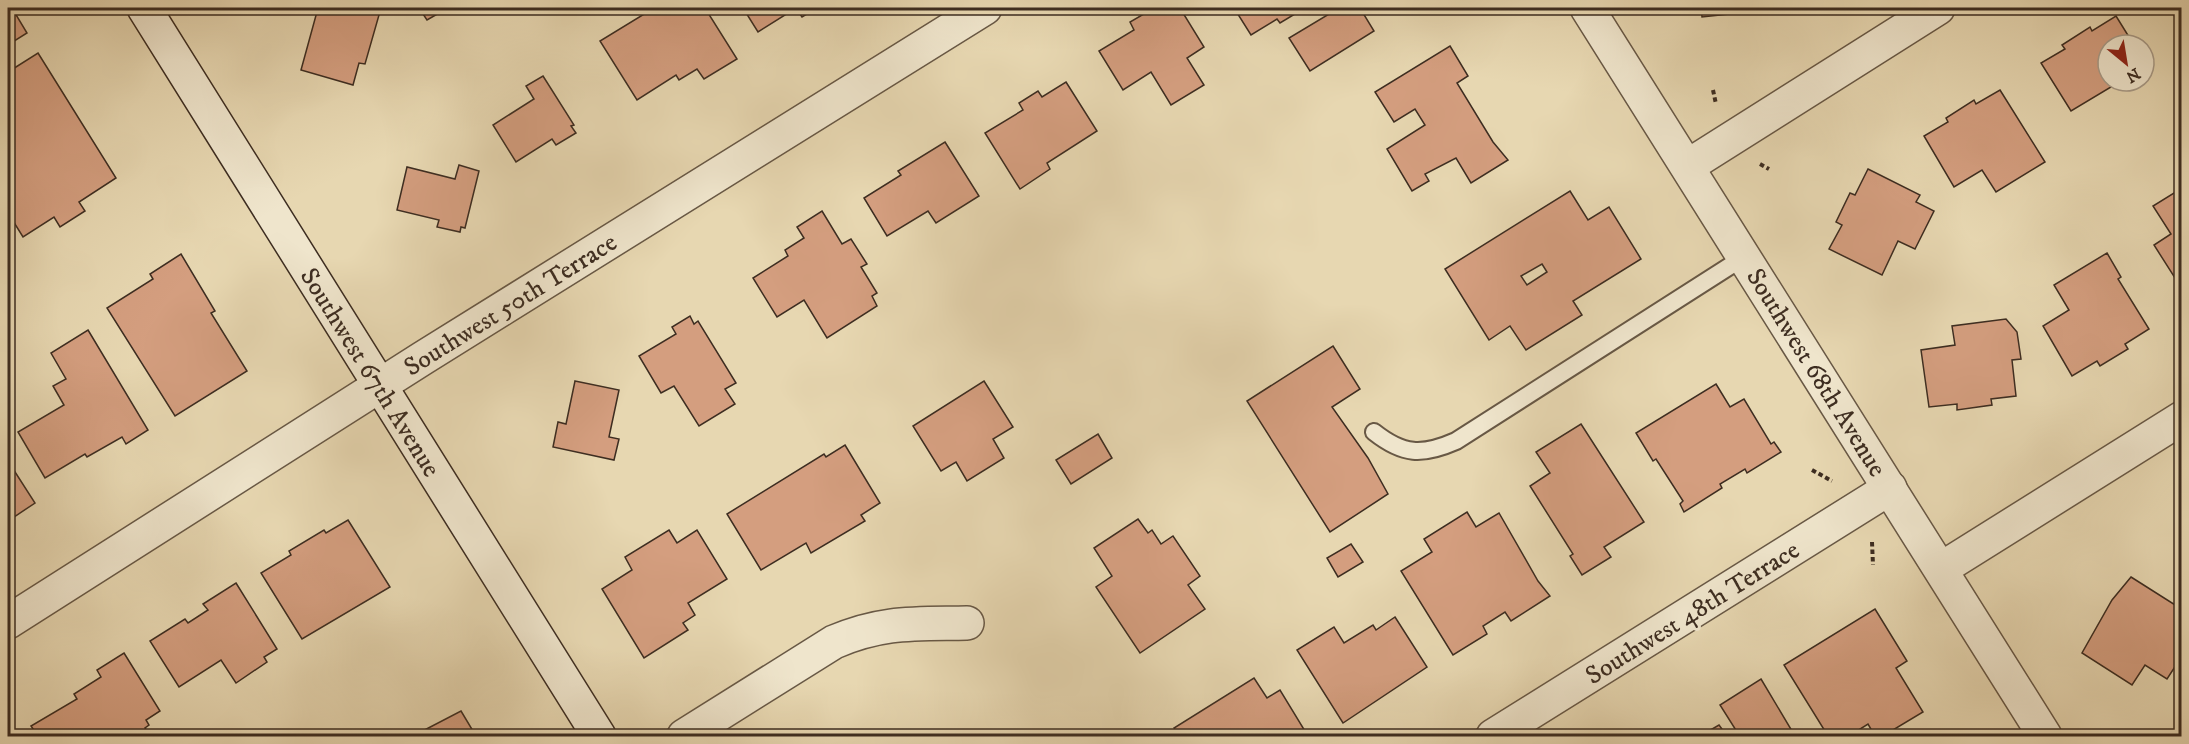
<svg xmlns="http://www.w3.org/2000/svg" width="2189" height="744" font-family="'IM FELL DW Pica',serif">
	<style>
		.building { fill: #d49e7f; stroke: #3d2d21; stroke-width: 1.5; fill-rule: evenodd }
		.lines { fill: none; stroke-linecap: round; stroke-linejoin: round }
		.service-casing { stroke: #685845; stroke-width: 20 }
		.minor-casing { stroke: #685845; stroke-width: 36 }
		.secondary-casing { stroke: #3d2d21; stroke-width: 36 }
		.path { stroke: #3d2d21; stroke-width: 4; stroke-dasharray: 4.5 3; stroke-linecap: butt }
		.service { stroke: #efe5cc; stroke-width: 16 }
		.minor { stroke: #efe5cc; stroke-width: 33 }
		.secondary { stroke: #efe5cc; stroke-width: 33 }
		.labels { text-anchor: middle; stroke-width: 6; stroke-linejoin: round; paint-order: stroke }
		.street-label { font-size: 26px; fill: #3d2d21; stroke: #efe5cc }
	</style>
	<rect width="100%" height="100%" fill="#e7d7b1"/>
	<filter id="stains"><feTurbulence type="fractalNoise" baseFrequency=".00333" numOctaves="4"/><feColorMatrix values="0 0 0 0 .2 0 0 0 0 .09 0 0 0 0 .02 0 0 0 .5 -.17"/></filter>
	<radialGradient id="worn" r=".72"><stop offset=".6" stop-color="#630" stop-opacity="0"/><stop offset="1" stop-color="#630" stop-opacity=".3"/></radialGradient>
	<!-- building -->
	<g class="building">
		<path d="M8,8H12L27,33L8,45Z"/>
		<path d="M318,8H381L365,64L359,63L353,85L301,70Z"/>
		<path d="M419,8H448L427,20Z"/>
		<path d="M654,8H705L737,59L704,79L697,69L679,80L676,75L637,100L600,41Z"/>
		<path d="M743,8H817L802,17L796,8L758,32Z"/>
		<path d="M1154,8H1180L1204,47L1187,58L1204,85L1171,105L1151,72L1123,90L1099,51L1134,30L1130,22Z"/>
		<path d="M1234,8H1305L1280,23L1277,19L1251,35Z"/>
		<path d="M1339,8H1360L1374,31L1310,71L1289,38Z"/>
		<path d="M1701,8H1767V10L1702,17Z"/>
		<path d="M2169,8H2182V27Z"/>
		<path d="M2116,16L2134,45H2108V81H2121L2071,111L2041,63L2065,49L2062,45L2090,27L2092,31Z"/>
		<path d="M1450,46L1468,76L1457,83L1493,142L1508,160L1471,183L1456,158L1425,174L1429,181L1412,191L1387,149L1425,125L1415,109L1394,122L1375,92Z"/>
		<path d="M38,53L116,178L79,202L85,211L60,227L54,217L23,237L10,216L8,218V116L13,112L8,103V72Z"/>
		<path d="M543,76L574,125L571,126L576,133L556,145L552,139L516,162L493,125L534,99L526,86Z"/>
		<path d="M1066,82L1097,131L1047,163L1050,169L1020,189L985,133L1023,110L1019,103L1038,91L1042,97Z"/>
		<path d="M2000,90L2045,162L1996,192L1982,170L1954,187L1924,136L1948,122L1946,118L1974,100L1976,104Z"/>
		<path d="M945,142L979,196L936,223L928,211L887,236L864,198L901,175L898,171Z"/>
		<path d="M459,165L479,171L465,228L461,227L460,232L437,227L439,220L397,210L407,167L455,179Z"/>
		<path d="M1868,169L1920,195L1916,202L1934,211L1915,249L1898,241L1882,275L1829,249L1842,225L1836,222L1850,193L1855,195Z"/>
		<path d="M2182,188V289L2154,245L2171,234L2153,206Z"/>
		<path d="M1570,191L1588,220L1609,207L1641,259L1573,301L1582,315L1526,350L1510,326L1489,340L1445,269ZM1542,264L1547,272L1527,285L1521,276Z"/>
		<path d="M822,211L842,244L851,239L867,264L861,267L877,293L872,296L877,306L827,338L804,300L777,317L753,278L788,256L785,250L804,238L797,227Z"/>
		<path d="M2107,253L2121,277L2118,279L2149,329L2125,344L2128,349L2100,366L2097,361L2072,376L2043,326L2069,310L2054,285Z"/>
		<path d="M181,254L215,311L211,313L247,371L175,416L107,308L153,279L150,274Z"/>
		<path d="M690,316L694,324L698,321L736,383L725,389L735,404L699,426L674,386L661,393L639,356L676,334L672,327Z"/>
		<path d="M2006,319L2017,332L2021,359L2012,360L2016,396L1991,399L1992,405L1957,410V404L1929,407L1921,350L1955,345L1952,326Z"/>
		<path d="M88,330L148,430L126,444L122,437L87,457L85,454L45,478L18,432L64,405L53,386L66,379L51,353Z"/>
		<path d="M1333,346L1360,389L1332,407L1368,458L1388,494L1330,532L1247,401Z"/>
		<path d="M575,381L619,390L609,437L619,439L614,460L553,447L558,422L566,424Z"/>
		<path d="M984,381L1013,427L993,439L1004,458L967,481L956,462L941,471L913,426Z"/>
		<path d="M1716,384L1730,407L1744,399L1771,444L1774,442L1781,452L1747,473L1745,469L1720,484L1722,488L1684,512L1680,504L1683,501L1656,459L1653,461L1636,433Z"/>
		<path d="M1581,424L1644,522L1604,547L1611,557L1582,575L1570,556L1573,554L1530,486L1550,473L1536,452Z"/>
		<path d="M1098,434L1112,458L1071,484L1056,460Z"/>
		<path d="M845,445L880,503L861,515L865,521L811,553L806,543L761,570L727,514L824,454L826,457Z"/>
		<path d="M8,461L35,503L8,521Z"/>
		<path d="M1467,512L1476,527L1499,513L1538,581L1550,596L1511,621L1505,612L1483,626L1487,634L1453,655L1401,571L1432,552L1424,539Z"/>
		<path d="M1138,519L1148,533L1152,530L1161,544L1173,536L1200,576L1188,585L1205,609L1140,653L1096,587L1112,576L1094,548Z"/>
		<path d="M348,520L390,587L302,639L261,573L291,555L289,551L324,530L326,533Z"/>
		<path d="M669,530L677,543L697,530L727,579L688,603L695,615L683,623L688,630L644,658L602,589L632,570L625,557Z"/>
		<path d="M1351,544L1363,562L1338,577L1327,558Z"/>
		<path d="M2131,577L2180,608L2175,616L2182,620V656L2167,679L2145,665L2132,685L2082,653L2112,600Z"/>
		<path d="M236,583L277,649L264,657L267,662L236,683L221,660L179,687L150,641L185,619L188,623L208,610L203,604Z"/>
		<path d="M1875,609L1907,661L1896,668L1923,712L1883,736H1875L1868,724L1849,736H1828L1784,665Z"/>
		<path d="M1395,617L1427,667L1343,723L1297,650L1334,627L1344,643L1373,625L1376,630Z"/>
		<path d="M124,653L160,711L146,720L149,725L145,728L150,736H38L31,726L77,699L74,694L101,677L97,670Z"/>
		<path d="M1254,678L1267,698L1280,690L1308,736H1179L1174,728Z"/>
		<path d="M1761,679L1795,736H1737L1739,735L1720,705Z"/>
		<path d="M461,711L476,736H413Z"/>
		<path d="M1719,725L1727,736H1700Z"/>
		<path d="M845,730L849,736H835Z"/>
	</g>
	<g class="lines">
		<!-- service casing -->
		<g class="service-casing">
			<path id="service" d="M1374,432C1403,455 1422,456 1456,441L1744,257"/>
		</g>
		<!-- minor casing -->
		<g class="minor-casing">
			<g id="minor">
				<path d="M1587,8L2045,736"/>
				<path d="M1688,166L1938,8"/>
				<path d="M1941,569L2182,418"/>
				<path d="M8,622L423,358L985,8"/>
				<path d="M684,736L834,642C883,621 915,624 967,623"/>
				<path d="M1493,736L1890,488"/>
			</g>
		</g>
		<!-- secondary casing -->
		<g class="secondary-casing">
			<path id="secondary" d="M144,8L599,736"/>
		</g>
		<!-- path -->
		<g class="path">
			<path d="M1713,90L1716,104"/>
			<path d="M1760,164L1769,169"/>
			<path d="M1812,470L1832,481"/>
			<path d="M1872,542L1873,565"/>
		</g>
		<!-- service -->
		<use href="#service" class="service"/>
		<!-- minor -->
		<use href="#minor" class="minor"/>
		<!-- secondary -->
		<use href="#secondary" class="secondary"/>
	</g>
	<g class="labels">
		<!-- street labels -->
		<g class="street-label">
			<text transform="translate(510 304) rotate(-32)" y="9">Southwest 50th Terrace</text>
			<text transform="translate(371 372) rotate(58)" y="9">Southwest 67th Avenue</text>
			<text transform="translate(1817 372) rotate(58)" y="9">Southwest 68th Avenue</text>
			<text transform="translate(1692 612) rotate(-32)" y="9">Southwest 48th Terrace</text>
		</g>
	</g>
	<!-- margin -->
	<rect width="2189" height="744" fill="none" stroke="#e7d7b1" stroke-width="30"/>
	<rect x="9" y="9" width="2171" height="726" fill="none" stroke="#3d2d21" stroke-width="3"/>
	<rect x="15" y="15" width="2159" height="714" fill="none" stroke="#3d2d21" stroke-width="1.5"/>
	<!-- north arrow -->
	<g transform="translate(2126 63) rotate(150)"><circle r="28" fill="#efe5cc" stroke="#a89b88" stroke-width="1.5"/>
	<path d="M0-4.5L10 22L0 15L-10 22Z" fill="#8f2418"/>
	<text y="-9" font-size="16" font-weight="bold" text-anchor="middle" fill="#3d2d21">N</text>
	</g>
	<rect width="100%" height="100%" filter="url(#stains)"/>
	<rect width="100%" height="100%" fill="url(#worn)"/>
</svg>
